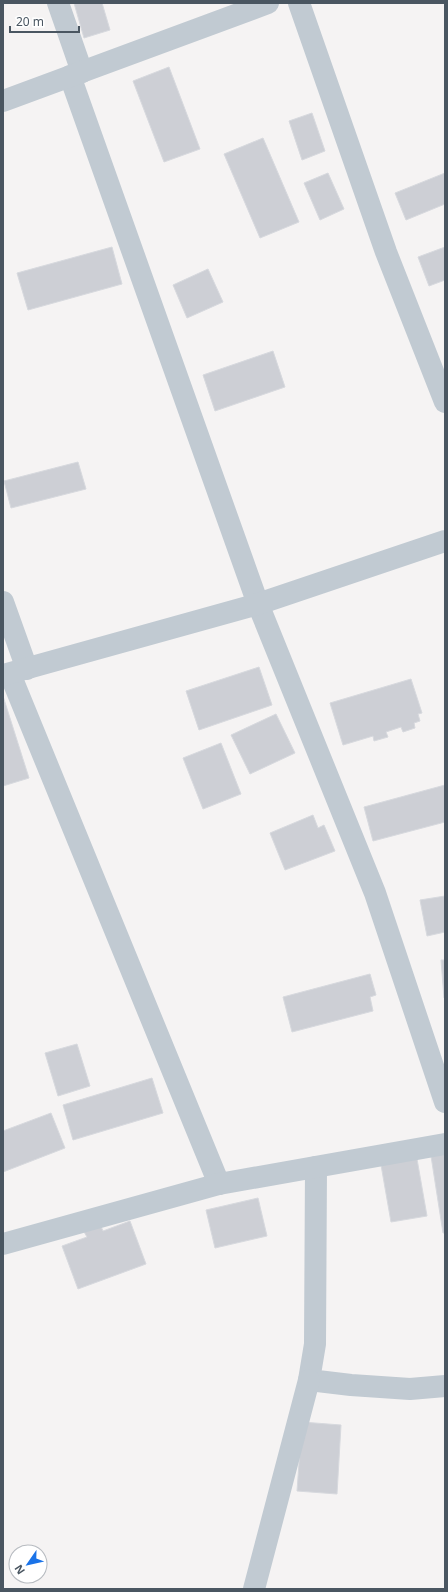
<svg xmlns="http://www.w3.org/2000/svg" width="448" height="1592" font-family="'Noto Sans',sans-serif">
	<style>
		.building { fill: #cdcfd5; stroke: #d7d9de }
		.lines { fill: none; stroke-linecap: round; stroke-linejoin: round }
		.street { stroke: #c1cad2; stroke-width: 22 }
	</style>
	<rect width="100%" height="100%" fill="#f5f3f3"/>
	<!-- building -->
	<g class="building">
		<path d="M74,3H102L110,30L84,38Z"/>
		<path d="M169,67L200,149L164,162L133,81Z"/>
		<path d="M312,113L325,151L302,160L289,121Z"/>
		<path d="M263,138L299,222L260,238L224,154Z"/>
		<path d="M328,173L344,209L320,220L304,183Z"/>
		<path d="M445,173V204L406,220L395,193Z"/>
		<path d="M112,247L122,284L28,310L17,273Z"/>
		<path d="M445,247V280L429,286L418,257Z"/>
		<path d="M208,269L223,302L187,318L173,285Z"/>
		<path d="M273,351L285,387L215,411L203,375Z"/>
		<path d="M78,462L86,489L11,508L4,481Z"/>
		<path d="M259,667L272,705L199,730L186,691Z"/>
		<path d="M411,679L422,713L418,714L420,721L414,723L415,728L403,732L401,727L386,732L388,737L374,741L373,736L343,745L330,703Z"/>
		<path d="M3,696L29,778L3,786Z"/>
		<path d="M276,714L295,753L250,774L231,735Z"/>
		<path d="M221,743L241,794L203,809L183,758Z"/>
		<path d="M445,785V822L373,841L364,807Z"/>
		<path d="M313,815L318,828L324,825L335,851L285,870L270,833Z"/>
		<path d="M445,896V932L427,936L420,900Z"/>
		<path d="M441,960H445V998H444Z"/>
		<path d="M370,974L376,995L370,997L373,1011L292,1032L283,997Z"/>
		<path d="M77,1044L90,1086L58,1096L45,1053Z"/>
		<path d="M152,1078L163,1113L73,1140L63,1105Z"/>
		<path d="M51,1113L65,1148L3,1172V1131Z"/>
		<path d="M445,1153V1233H443L431,1156Z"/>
		<path d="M417,1159L427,1216L391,1222L381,1165Z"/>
		<path d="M258,1198L267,1236L215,1248L206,1210Z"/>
		<path d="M130,1221L146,1264L78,1289L62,1246L87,1237L83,1230L100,1224L103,1231Z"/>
		<path d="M302,1422L341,1425L337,1494L297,1491Z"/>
	</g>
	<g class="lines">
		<!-- street -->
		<g class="street">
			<path d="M58,3L82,72"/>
			<path d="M299,3L386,252L445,402"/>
			<path d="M70,76L258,604L375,893L445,1102"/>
			<path d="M3,101L268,3"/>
			<path d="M3,602L27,669"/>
			<path d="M10,674L219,1184"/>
			<path d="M3,675L258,604L445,541"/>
			<path d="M316,1167L315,1344L309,1380L351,1385L410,1389L445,1386"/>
			<path d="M3,1244L219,1184L445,1144"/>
			<path d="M254,1589L309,1380"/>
		</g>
	</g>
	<!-- border -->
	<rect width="448" height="1592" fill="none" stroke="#4a5661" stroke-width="8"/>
	<!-- north arrow -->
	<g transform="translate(28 1564) rotate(236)"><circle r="19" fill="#ffffff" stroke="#b7bbc0"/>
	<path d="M0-3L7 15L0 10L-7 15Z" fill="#1a73e8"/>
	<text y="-6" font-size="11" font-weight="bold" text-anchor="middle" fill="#4a5661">N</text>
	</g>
	<!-- scale -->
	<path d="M10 26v6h69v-6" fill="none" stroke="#4a5661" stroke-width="2"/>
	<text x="16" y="26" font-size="12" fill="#4a5661" stroke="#ffffff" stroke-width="3" paint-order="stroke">20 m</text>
</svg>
